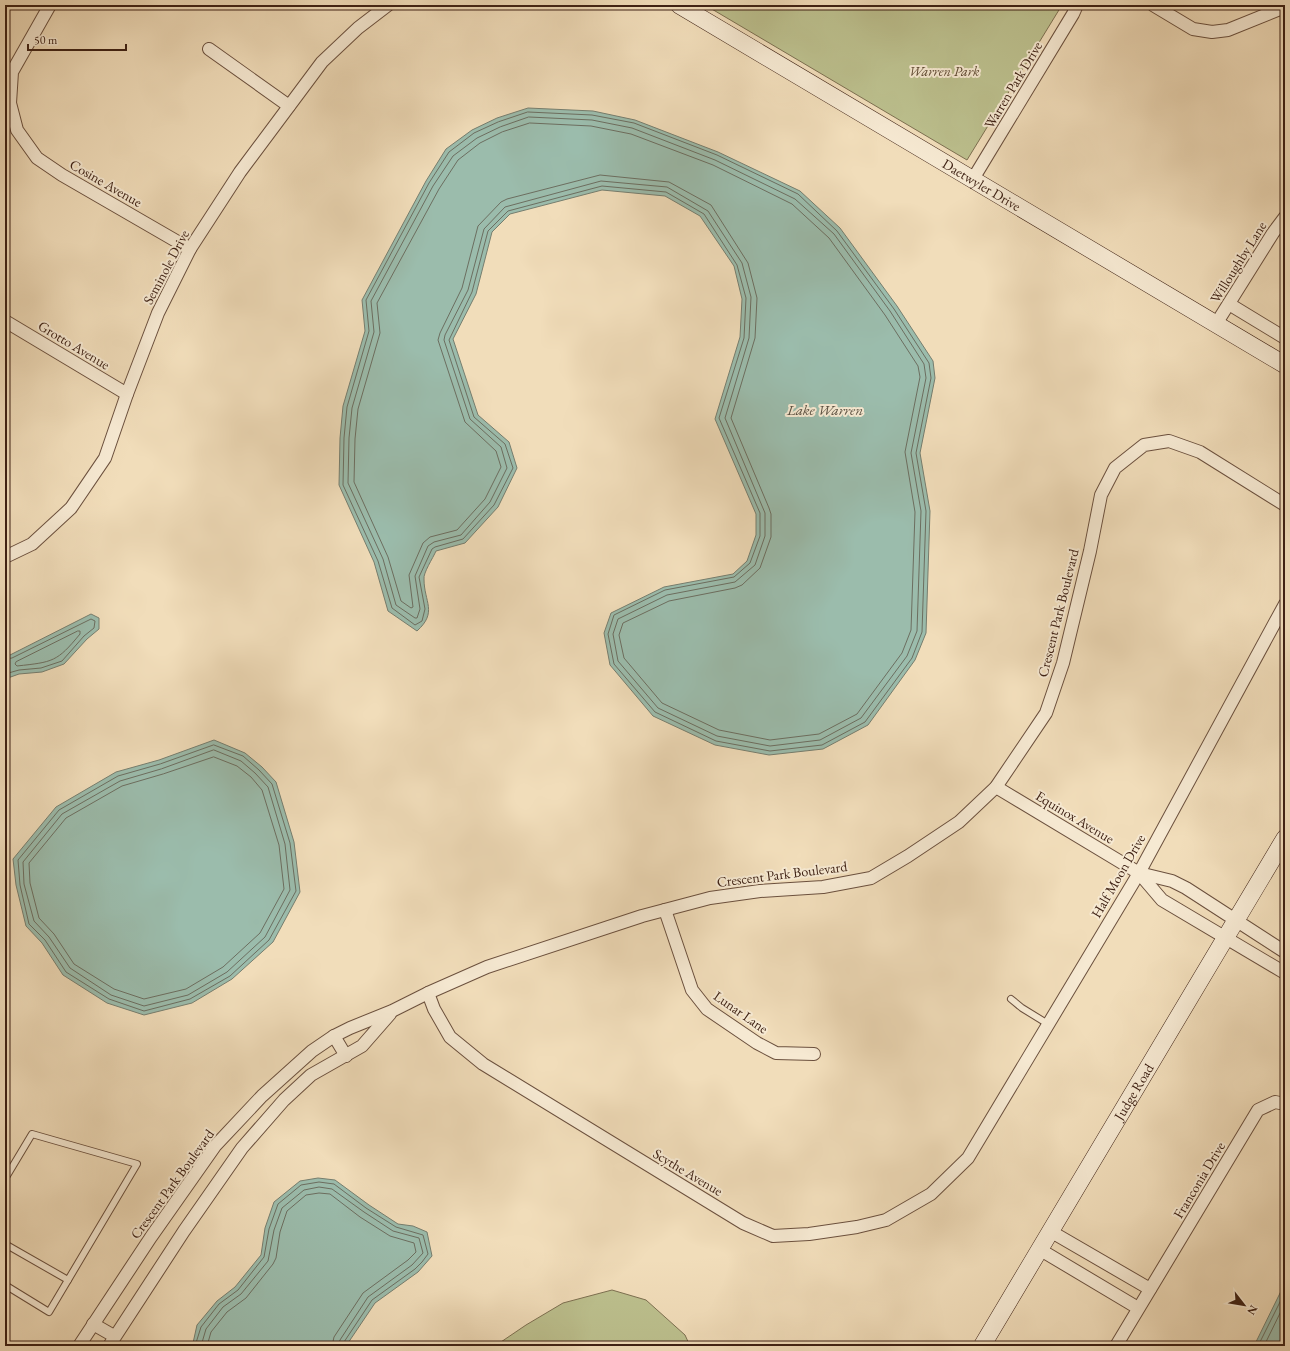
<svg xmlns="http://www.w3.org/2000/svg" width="1290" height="1351" font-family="'EB Garamond',serif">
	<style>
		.green { fill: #bcc08e; stroke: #7d7051 }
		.water { fill: #9bbcac; stroke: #767e6f }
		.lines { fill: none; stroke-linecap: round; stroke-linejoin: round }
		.shore { stroke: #6c6e60; stroke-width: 1 }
		.lane-casing { stroke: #6b503e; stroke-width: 8 }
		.street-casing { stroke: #6b503e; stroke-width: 14 }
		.secondary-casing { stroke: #3e2114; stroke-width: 18 }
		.lane { stroke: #f6e9d2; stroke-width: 6 }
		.street { stroke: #f6e9d2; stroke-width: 12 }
		.secondary { stroke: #f6e9d2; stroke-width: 17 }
		.labels { text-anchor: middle; stroke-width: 4; stroke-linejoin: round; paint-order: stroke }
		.park-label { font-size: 14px; font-style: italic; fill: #5e4932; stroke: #f6e9d2 }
		.street-label { font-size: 14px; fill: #3e2114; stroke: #f6e9d2 }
		.water-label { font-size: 15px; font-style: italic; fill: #5a5042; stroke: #f6e9d2 }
	</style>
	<rect width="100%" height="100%" fill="#f1ddba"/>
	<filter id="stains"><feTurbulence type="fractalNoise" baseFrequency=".005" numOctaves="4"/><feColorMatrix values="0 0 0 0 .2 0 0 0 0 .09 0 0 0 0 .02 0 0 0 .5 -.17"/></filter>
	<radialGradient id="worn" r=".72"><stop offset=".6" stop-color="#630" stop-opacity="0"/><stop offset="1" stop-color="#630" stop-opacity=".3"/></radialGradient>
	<!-- green -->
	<g class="green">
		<path d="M705,5H1062L967,160Z"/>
		<path d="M612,1290L646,1300L685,1335L690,1346H495L526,1325L563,1303Z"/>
	</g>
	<!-- water -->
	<g class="water">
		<path d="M528,108L593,111L635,120L718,152L800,191L840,228L897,306L933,361L935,378L920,453L930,511L926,633L915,660L868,725L823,749L769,755L715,745L653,716L610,665L604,633L611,613L664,587L733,574L747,561L756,535V514L715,419L740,337L742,299L734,266L700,216L665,196L602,190L510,214L492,232L476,294L453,339L478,415L509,442L517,468L498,507L465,543L436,551C433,558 423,573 424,579C424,602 438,612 417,631L388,611L374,562L339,485L340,438L343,406L365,331L362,300L426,181L446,149L472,130L497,118Z"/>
		<path d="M91,614L99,618V629L87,639L64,664L42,672L19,674L5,679V656L10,655Z"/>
		<path d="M214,740L245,753L262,767L276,782L294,842L300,892L273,942L232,979L192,1003L144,1015L107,1003L63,975L42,943L26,926L16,885L13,859L56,807L116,772L159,760Z"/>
		<path d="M318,1178L335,1180L369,1205L398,1224L413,1226L427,1232L432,1256L418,1272L375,1303L346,1346H190L193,1343L197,1325L217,1301L235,1287L261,1255L265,1228L274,1202L300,1181Z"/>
		<path d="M1285,1283V1346H1254Z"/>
	</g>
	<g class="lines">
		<!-- shore -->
		<g class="shore">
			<path d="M528,112L592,115L634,123L717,155L798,194L837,231L894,309L929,363L931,378L916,453L926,511L922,632L912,658L865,722L822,745L770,751L716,741L655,712L614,664L608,634L614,615L665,590L734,577L750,563L760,536V513L719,418L744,338L746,298L737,265L704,214L666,192L602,186L508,211L488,231L472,292L449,340L474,417L505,444L513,468L494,505L463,539L435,547L432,549L419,577L425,609L422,621L415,625L392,608L378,561L343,485L344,438L347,407L369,331L366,300L429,183L449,152L474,133L498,122Z"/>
			<path d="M529,117L592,120L632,128L715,160L795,199L834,234L890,311L924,364L926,378L911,453L921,511L917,631L907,656L861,718L820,740L770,746L717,736L658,708L618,661L613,634L618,619L667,595L735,582L755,565L765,536V513L725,418L749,338L751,297L742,263L708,211L667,187L601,181L505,207L484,229L468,290L445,335L444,340L470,419L501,447L507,468L490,502L461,535L434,542L428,546L415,576L420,609L417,618H415L396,605L383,559L348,483L349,438L352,408L374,332L371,301L433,186L453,156L477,138L500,127Z"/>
			<path d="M530,123L591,126L631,134L713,165L792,204L829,238L885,315L918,366L920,377L905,452L915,512L911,630L902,653L857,714L819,734L770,740L719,730L662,703L624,658L619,635L623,623L669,601L735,588L742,585L760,568L771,537V514L769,508L731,418L755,338L757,298L748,263L711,205L669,182L600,175L507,199L501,202L478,226L462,288L440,333L438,340L465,422L496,451L501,467L485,499L457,530L430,537L423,543L409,575L413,607L411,608L401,601L388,557L354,482L355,439L358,409L380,333L377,303L439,189L458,160L480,143L502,132Z"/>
			<path d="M78,631H80V634C57,662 53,662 17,666L15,664L16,662Z"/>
			<path d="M5,659L12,658L91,619L95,621L94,628L84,636L62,661L41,668L19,670L5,674"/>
			<path d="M214,745L243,756L259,770L272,784L290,843L296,891L269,940L230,976L190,999L144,1011L109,999L66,972L45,940L29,924L20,885L18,860L59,810L118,776L160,764Z"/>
			<path d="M214,750L241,761L255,773L268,787L285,844L290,890L265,937L227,972L188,995L144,1006L111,995L70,968L49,937L34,921L24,884L23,862L62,814L120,781L161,769Z"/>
			<path d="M214,757L237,766L251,777L262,790L279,845L284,889L260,933L223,967L186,989L144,999L114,989L74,964L54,934L39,918L30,883L29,863L66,818L122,786L163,774Z"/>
			<path d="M195,1346L201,1327L219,1304L238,1290L264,1257L269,1229L278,1204L301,1185L319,1182L334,1184L366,1208L396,1227L423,1235L428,1254L422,1262L415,1269L372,1300L344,1342L343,1346"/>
			<path d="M201,1346L206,1329L223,1307L241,1294L268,1261L274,1230L282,1208L304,1190L319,1187L332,1189L364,1212L393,1231L419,1238L423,1253L412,1265L368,1297L340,1340L338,1346"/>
			<path d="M207,1346L211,1332L227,1312L246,1298L273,1264L276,1258L280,1232L287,1211L306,1195L319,1193L330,1194L360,1217L390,1236L414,1243L416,1252L408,1260L363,1293L334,1337L332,1346"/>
			<path d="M1258,1346L1285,1292"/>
			<path d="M1264,1346L1285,1303"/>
		</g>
		<!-- lane casing -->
		<g class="lane-casing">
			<g id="lane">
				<path d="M1011,999L1022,1008L1048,1024"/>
				<path d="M5,1179L32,1134L137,1164L49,1312L5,1285"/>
				<path d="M5,1244L68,1280"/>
			</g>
		</g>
		<!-- street casing -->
		<g class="street-casing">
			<g id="street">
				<path d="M50,5L12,72L10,103L17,130L37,158L62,175L190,249"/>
				<path d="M1153,5L1193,29L1212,32L1228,30L1285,7"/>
				<path d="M209,49L289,106"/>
				<path d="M973,179L1073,14L1077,5"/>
				<path d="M1229,304L1285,338"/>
				<path d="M5,321L127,394"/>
				<path d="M1216,324L1273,233L1285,217"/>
				<path d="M5,557L32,544L71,508L105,458L127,394L158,313L190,249L240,172L322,62L358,28L388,5"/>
				<path d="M996,787L1139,873L1162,900L1285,973"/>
				<path d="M1139,873L1172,881L1186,888L1285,952"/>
				<path d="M665,910L692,990L707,1009L757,1043L776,1053L814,1054"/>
				<path d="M428,993L434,1009L450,1037L483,1064L743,1223L773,1236L809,1234L857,1227L886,1220L931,1194L968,1158L1139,873L1285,604"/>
				<path d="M334,1036L346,1056"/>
				<path d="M1050,1231L1150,1289"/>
				<path d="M1039,1249L1138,1308"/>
				<path d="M93,1324L114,1336"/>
				<path d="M79,1346L151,1237L215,1146L262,1096L312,1051L334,1036L350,1028L392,1011L428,993L487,967L642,916L710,898L760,891L823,887L871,878L908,856L959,822L996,787L1046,713L1063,663L1090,551L1101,495L1115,468L1144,445L1169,441L1200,452L1285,505"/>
				<path d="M109,1346L184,1231L242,1148L284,1100L311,1075L362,1046L390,1014"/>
				<path d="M1116,1346L1258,1110L1275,1102L1285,1104"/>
			</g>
		</g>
		<!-- secondary casing -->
		<g class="secondary-casing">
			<g id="secondary">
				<path id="s1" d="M679,5L1285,365"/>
				<path id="s2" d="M982,1346L1285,838"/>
			</g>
		</g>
		<!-- lane -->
		<use href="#lane" class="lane"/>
		<!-- street -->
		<use href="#street" class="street"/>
		<!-- secondary -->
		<use href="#secondary" class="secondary"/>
	</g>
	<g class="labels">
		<!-- park labels -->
		<g class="park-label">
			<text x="944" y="76">Warren Park</text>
		</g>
		<!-- street labels -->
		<g class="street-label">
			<text transform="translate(1013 85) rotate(-59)" y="5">Warren Park Drive</text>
			<text transform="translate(106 183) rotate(30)" y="5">Cosine Avenue</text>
			<text dy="5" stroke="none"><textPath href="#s1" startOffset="352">Daetwyler Drive</textPath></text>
			<text transform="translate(1238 262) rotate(-58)" y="5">Willoughby Lane</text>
			<text transform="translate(166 267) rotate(-62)" y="5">Seminole Drive</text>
			<text transform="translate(74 345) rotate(31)" y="5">Grotto Avenue</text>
			<text transform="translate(1058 613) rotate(-76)" y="5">Crescent Park Boulevard</text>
			<text transform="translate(1075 817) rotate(31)" y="5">Equinox Avenue</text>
			<text transform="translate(782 874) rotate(-7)" y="5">Crescent Park Boulevard</text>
			<text transform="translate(1118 876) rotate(-60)" y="5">Half Moon Drive</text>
			<text transform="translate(741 1012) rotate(35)" y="5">Lunar Lane</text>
			<text dy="5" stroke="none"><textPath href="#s2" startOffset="296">Judge Road</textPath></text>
			<text transform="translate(688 1172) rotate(31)" y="5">Scythe Avenue</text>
			<text transform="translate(1199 1180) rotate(-59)" y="5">Franconia Drive</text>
			<text transform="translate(172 1184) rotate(-54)" y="5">Crescent Park Boulevard</text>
		</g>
		<!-- water labels -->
		<g class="water-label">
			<text x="825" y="415">Lake Warren</text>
		</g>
	</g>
	<!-- margin -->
	<rect width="1290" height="1351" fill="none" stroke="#f1ddba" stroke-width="20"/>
	<rect x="6" y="6" width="1278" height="1339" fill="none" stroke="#3e2114" stroke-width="2"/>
	<rect x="10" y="10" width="1270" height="1331" fill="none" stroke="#3e2114"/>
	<!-- north arrow -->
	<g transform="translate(1244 1305) rotate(121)" stroke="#f6e9d2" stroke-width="3" paint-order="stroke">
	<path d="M0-3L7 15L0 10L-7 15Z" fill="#3e2114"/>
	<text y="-6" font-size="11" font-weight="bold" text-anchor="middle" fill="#3e2114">N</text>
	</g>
	<!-- scale -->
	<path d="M28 44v6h98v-6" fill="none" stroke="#3e2114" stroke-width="2"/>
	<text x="34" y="44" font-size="12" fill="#3e2114" stroke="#f6e9d2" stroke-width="3" paint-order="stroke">50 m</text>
	<rect width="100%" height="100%" filter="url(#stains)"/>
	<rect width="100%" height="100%" fill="url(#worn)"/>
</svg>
